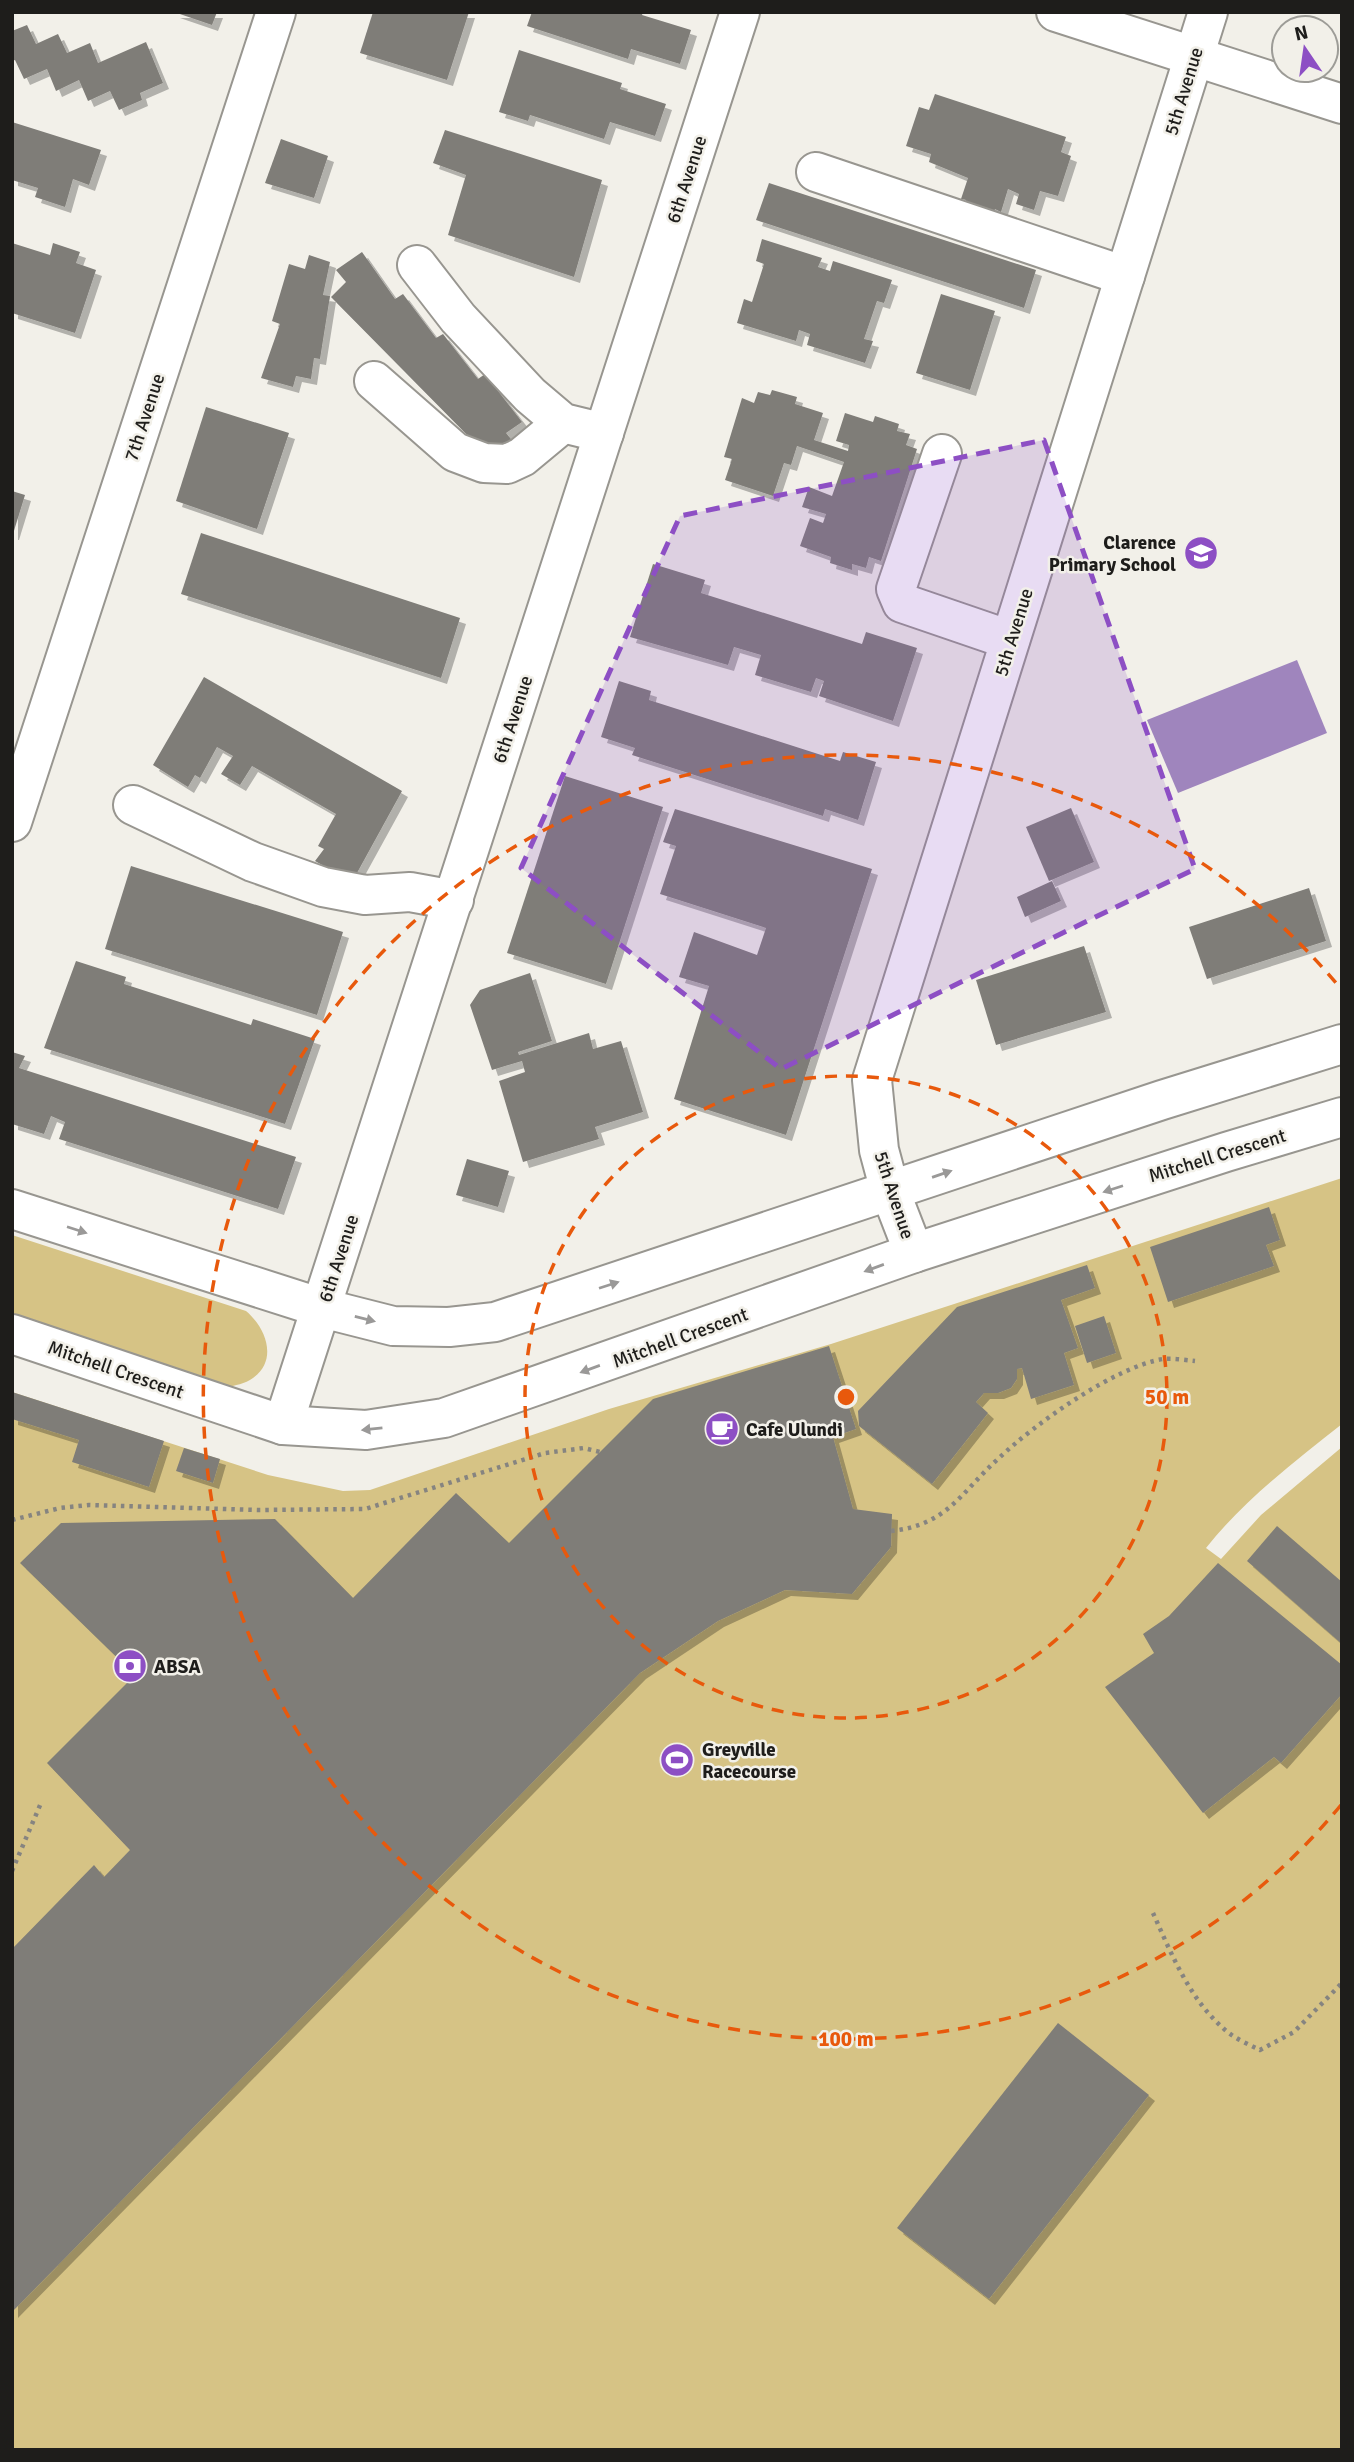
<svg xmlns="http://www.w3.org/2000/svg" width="1354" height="2462" font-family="Signika,sans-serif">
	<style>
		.green { fill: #d6c385 }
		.water { fill: #9f85bd }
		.building { fill: #7f7d78; filter: url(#shadow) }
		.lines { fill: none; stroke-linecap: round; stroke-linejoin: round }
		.minor-casing { stroke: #989690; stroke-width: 42 }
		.path { stroke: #868480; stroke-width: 4.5; stroke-dasharray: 3.5 5; stroke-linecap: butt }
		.minor { stroke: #fff; stroke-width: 38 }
		.oneway { fill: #9a9998 }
		.marked { fill: #8d4fc4; fill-opacity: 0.2; stroke: #8d4fc4; stroke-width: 5; stroke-dasharray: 14 9; stroke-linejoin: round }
		.ring { fill: none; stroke: #e8590c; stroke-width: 3.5; stroke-dasharray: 12 9 }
		.labels { text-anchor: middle; stroke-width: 5; stroke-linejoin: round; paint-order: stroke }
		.street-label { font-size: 19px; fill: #1e1d1b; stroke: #f2f0e9 }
		.poi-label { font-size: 19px; font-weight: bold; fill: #1e1d1b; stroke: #f2f0e9; text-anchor: start }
		.centre { fill: #e8590c; stroke: #f2f0e9; stroke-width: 3.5 }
		.ring-label { font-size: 21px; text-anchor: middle; font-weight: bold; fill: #e8590c; stroke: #f2f0e9; stroke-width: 5; stroke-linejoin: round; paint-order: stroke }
	</style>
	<defs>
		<filter id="shadow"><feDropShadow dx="6" dy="6" stdDeviation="0" flood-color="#0004"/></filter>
	</defs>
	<rect width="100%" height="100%" fill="#f2f0e9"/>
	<!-- green -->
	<g class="green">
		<path d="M1342,1178V1424C1294,1462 1244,1500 1206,1548L1221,1559L1261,1515L1342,1447V2450H12V1392L268,1475L343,1491L370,1490L609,1409L831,1344Z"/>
		<path d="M12,1235L246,1311C265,1327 279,1359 253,1378C245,1384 235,1385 226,1388L12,1319Z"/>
	</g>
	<!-- water -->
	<path class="water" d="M1297,660L1327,733L1178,793L1147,720Z"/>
	<!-- building -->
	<g class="building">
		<path d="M174,12H217L212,25Z"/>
		<path d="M373,12H469L447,80L360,53Z"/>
		<path d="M532,12H643L642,15L691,30L680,64L631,49L628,59L527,26Z"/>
		<path d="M27,25L36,44L58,34L67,53L90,43L98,63L146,42L163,83L140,93L142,100L119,110L110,91L88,101L79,80L56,91L47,69L24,79L15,60L12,61V31Z"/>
		<path d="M519,50L622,83L620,89L666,104L655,136L610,122L604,139L530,115L528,121L499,112Z"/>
		<path d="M935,94L1066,137L1061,152L1071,156L1058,196L1040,191L1034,210L1016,204L1019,194L1008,189L1001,212L995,209L991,221L962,212L966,200L961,199L968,178L929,162L931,154L906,146L919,107L929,110Z"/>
		<path d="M12,122L101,150L89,185L73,179L65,207L35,197L38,188L12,180Z"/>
		<path d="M445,130L602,180L574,277L448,235L466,175L433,163Z"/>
		<path d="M281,139L328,156L314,198L265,183Z"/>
		<path d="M769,183L1036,270L1024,308L756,220Z"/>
		<path d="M762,239L822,258L818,267L830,271L833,261L892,280L884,303L877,301L864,339L873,341L865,363L807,345L810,334L799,330L796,341L737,323L744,299L752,302L764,264L756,261Z"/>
		<path d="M12,243L50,255L53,243L80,252L76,263L96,270L75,333L12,313Z"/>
		<path d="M362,252L395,299L403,294L436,338L443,334L478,379L485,374L522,422L506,433L515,444L482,450L331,297L346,282L336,270Z"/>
		<path d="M309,255L330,262L323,295L330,296L320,359L314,358L311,379L296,376L293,387L261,378L280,324L272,321L289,264L305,269Z"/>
		<path d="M941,294L995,311L970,390L916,373Z"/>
		<path d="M772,390L797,397L795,404L823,413L814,440L848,451L849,445L836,441L845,413L873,422L875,416L899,424L897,431L910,434L906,445L917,449L881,561L869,557L866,568L852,564V570L830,563L831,557L800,546L810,518L823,523L826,514L802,507L809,487L832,496L844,462L797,446L791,465L784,463L773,496L725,480L732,459L724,457L742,398L754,403L758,392L770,395Z"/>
		<path d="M206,407L289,433L257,529L176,501Z"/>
		<path d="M12,491L25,495L13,534H12Z"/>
		<path d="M201,533L460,618L441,678L181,594Z"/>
		<path d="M653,564L705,580L701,593L862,644L866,632L917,648L893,721L819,696L824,681L816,678L811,692L755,675L761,655L734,647L728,665L630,637Z"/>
		<path d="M204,677L402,791L352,882L315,861L324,849L318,846L336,814L252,766L240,785L221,774L233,756L217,747L200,778L195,775L188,787L153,765Z"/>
		<path d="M619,681L651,691L649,700L840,761L843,752L876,762L858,820L825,809L823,816L632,755L635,748L601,737Z"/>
		<path d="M565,776L663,807L606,984L507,953Z"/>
		<path d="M1071,808L1094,862L1049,881L1026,827Z"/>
		<path d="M675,809L872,869L786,1135L674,1099L709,986L679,977L694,932L757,955L766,928L660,894L676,846L663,842Z"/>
		<path d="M131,866L343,932L317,1015L105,949Z"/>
		<path d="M1052,881L1061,901L1025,917L1017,897Z"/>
		<path d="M1309,888L1326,941L1207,979L1189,927Z"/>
		<path d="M1084,946L1106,1012L996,1045L976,980Z"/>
		<path d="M76,961L126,977L124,984L251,1025L253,1019L315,1039L285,1124L44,1048Z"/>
		<path d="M530,973L552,1041L518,1052L519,1055L589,1033L593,1049L621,1041L643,1112L595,1127L599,1139L523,1162L499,1081L525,1072L522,1061L492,1070L470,1005L480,990Z"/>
		<path d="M12,1052L25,1056L19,1068L296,1157L278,1209L59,1139L65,1122L51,1116L44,1134L12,1124Z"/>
		<path d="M467,1159L509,1171L498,1207L456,1195Z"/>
		<path d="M1269,1207L1280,1240L1266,1245L1274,1266L1168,1302L1150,1247Z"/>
		<path d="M1087,1265L1095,1288L1061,1300L1078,1348L1064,1353L1074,1385L1031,1399L1022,1368L1017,1369V1379L1011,1388L998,1393H984L976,1402L988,1413L932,1484L859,1426L858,1411L957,1307Z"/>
		<path d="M1104,1316L1116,1353L1087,1363L1075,1326Z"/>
		<path d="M829,1346L856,1429L833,1437L853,1509L892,1514L891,1547L852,1594L785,1590L718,1621L640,1673L12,2312V1949L94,1865L104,1877L130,1850L47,1763L135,1675L20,1563L61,1523L275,1519L353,1598L456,1493L509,1543L653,1399Z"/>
		<path d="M12,1392L164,1441L149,1487L72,1462L79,1440L12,1419Z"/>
		<path d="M184,1448L220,1459L213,1483L176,1471Z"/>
		<path d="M1277,1526L1342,1582V1644L1247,1561Z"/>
		<path d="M1218,1563L1342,1665V1694L1281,1763L1274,1757L1203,1813L1105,1687L1154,1653L1143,1634L1169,1616Z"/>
		<path d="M1058,2023L1149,2095L989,2299L897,2228Z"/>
	</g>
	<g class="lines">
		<!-- minor casing -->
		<g class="minor-casing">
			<g id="minor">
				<path d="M1056,12L1342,104"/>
				<path d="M816,172L1125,276"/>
				<path d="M417,265L458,318L530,395L563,423L604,433"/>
				<path d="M374,381L455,452L484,463L507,464L522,457L563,423"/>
				<path d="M942,454L896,589L902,603L1010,640"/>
				<path d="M133,805L253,862L323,887L365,895L410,892L454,900"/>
				<path d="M12,822L276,12"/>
				<path d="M12,1209L322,1308L393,1326L449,1327L495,1322L1162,1100L1342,1044"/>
				<path d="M914,1253L890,1191L879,1150L872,1080L1208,12"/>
				<path d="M12,1334L283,1425L366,1430L444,1418L914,1253L1226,1152L1342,1117"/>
				<path d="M283,1425L740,12"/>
			</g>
		</g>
		<!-- path -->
		<g class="path">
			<path d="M12,1520L60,1508L89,1505L257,1510L365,1509L545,1453L584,1448L600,1452"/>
			<path d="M891,1531C948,1525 961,1492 999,1458C1035,1424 1114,1367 1163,1359C1173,1358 1185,1360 1195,1361"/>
			<path d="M12,1871L41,1803"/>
			<path d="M1153,1913C1171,1953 1189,1998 1223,2028C1233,2038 1248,2044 1260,2050L1294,2032L1342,1983"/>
		</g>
		<!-- minor -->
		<use href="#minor" class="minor"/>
	</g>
	<!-- one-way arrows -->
	<defs><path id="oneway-solid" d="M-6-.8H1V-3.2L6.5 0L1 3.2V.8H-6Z" transform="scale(1.75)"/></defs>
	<g class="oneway">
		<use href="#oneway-solid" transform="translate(942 1174) rotate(-19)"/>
		<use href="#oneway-solid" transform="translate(1113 1189) rotate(162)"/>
		<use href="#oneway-solid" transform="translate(77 1230) rotate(18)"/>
		<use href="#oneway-solid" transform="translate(874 1268) rotate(160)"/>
		<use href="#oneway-solid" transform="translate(609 1285) rotate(-18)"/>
		<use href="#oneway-solid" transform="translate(365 1319) rotate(14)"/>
		<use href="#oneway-solid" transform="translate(590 1369) rotate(160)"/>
		<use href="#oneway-solid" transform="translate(372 1429) rotate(174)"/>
	</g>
	<!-- marked area -->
	<path class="marked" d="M1044,440L1195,869L781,1069L521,868L680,516Z"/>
	<!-- distance rings -->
	<g class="ring">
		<circle cx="846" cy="1397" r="321"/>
		<path d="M1341 1805A642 642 0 1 1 1341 989"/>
	</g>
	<!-- icons -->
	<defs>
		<g id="school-disc" transform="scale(1.75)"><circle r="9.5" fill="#8d4fc4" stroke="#f2f0e9"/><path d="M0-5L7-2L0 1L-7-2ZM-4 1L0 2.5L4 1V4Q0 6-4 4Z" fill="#fff"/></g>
		<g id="cafe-disc" transform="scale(1.75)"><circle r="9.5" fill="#8d4fc4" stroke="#f2f0e9"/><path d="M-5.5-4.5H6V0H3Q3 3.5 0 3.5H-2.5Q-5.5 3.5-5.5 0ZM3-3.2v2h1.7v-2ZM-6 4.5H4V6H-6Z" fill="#fff"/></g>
		<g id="bank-disc" transform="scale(1.75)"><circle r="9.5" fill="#8d4fc4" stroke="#f2f0e9"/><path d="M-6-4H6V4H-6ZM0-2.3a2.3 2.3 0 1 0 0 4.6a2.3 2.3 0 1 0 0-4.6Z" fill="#fff"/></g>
		<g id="stadium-disc" transform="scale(1.75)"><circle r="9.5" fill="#8d4fc4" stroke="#f2f0e9"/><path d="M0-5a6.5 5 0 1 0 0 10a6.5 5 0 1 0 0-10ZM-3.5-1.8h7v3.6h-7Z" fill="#fff"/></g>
	</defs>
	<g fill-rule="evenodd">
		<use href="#school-disc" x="1201" y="553"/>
		<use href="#cafe-disc" x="722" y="1429"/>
		<use href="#bank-disc" x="130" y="1666"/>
		<use href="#stadium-disc" x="677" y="1760"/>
	</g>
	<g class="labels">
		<!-- street labels -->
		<g class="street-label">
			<text transform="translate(1183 91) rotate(-73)" y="7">5th Avenue</text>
			<text transform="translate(686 179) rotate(-72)" y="7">6th Avenue</text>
			<text transform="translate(144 417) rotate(-72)" y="7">7th Avenue</text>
			<text transform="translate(1013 632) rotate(-73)" y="7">5th Avenue</text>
			<text transform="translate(512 719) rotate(-72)" y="7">6th Avenue</text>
			<text transform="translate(1217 1155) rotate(-17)" y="7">Mitchell Crescent</text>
			<text transform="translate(895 1195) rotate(72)" y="7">5th Avenue</text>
			<text transform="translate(338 1258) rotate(-72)" y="7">6th Avenue</text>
			<text transform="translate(680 1337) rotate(-20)" y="7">Mitchell Crescent</text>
			<text transform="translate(116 1369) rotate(19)" y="7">Mitchell Crescent</text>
		</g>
		<!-- poi labels -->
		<g class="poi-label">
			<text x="1176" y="549" text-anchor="end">Clarence<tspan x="1176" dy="22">Primary School</tspan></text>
			<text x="746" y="1436">Cafe Ulundi</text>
			<text x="154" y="1673">ABSA</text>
			<text x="702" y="1756">Greyville<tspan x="702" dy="22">Racecourse</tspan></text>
		</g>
	</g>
	<circle cx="846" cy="1397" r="10" class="centre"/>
	<g class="ring-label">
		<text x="1167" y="1404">50 m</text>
		<text x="846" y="2046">100 m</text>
	</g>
	<!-- border -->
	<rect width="1354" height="2462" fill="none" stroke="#1e1d1b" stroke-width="28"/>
	<!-- north arrow -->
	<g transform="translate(1305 49) rotate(347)"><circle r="33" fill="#f2f0e9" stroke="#9d9c97" stroke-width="2"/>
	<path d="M0-5L12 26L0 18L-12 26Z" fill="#8d4fc4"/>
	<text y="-10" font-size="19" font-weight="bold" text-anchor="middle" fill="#1e1d1b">N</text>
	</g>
</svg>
